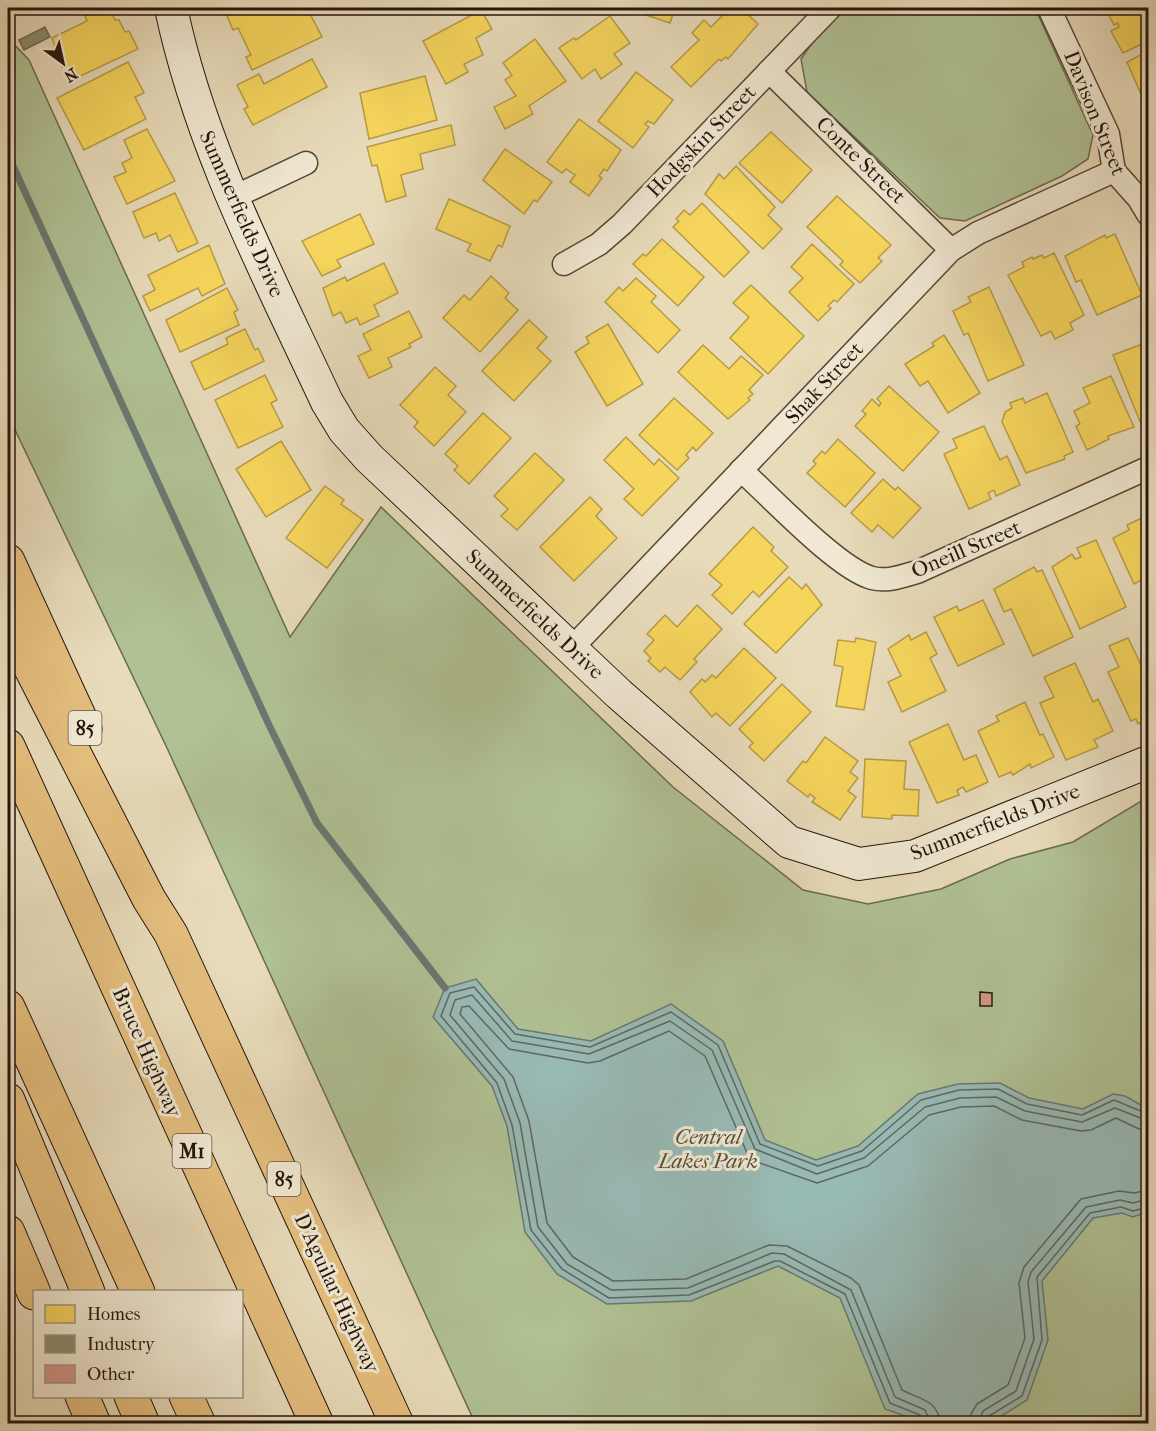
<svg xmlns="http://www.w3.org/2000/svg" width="1156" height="1431" font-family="'IM FELL French Canon',serif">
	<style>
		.green { fill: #b0c194; stroke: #6a6b50; stroke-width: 1.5 }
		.water { fill: #98bab5; stroke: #6a7872; stroke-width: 1.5 }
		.homes { fill: #f6d55c; stroke: #b79b44; stroke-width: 1.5 }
		.industry { fill: #8c8c6e; stroke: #6d6851; stroke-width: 1.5 }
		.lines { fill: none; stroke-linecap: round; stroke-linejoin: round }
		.shore { stroke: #5e6861; stroke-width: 1.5 }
		.stream { stroke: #6a7872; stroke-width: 7 }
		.building { fill: #d3988a; stroke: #25150d; stroke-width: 1.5 }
		.street-casing { stroke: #564638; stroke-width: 25 }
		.secondary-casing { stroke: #25150d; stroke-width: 34 }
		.highway-casing { stroke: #25150d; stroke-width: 35 }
		.street { stroke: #f0e8d2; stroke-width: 22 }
		.secondary { stroke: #f0e8d2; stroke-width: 32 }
		.highway { stroke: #e4be7d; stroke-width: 33 }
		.labels { text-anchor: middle; stroke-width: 6; stroke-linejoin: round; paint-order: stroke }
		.shield { fill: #f0e8d2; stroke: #625448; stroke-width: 1.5 }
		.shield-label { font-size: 20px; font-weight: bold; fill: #25150d }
		.street-label { font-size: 21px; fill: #25150d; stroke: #f0e8d2 }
		.park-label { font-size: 21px; font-style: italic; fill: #56513c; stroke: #f0e8d2 }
	</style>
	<rect width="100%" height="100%" fill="#e8dbba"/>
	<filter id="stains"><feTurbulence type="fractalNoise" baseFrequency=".00333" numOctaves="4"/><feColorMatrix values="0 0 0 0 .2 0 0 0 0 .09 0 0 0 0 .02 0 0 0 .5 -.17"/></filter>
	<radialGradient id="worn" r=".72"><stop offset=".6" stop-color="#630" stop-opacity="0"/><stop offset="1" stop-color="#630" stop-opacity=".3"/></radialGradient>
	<!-- green -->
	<g class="green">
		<path d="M845,8H1035L1093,135L1088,159L1062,176L965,221L940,218L807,92L801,59L815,39Z"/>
		<path d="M8,38L29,60L290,637L381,507L673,787L803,890L868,904L941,889L1010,859L1073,842L1148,797V1423H475L167,748L8,415Z"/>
	</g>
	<!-- water -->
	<path class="water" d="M476,979L518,1029L591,1041L671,1004L723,1041L765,1140L816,1160L858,1146L918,1094L958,1084L1000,1083L1029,1098L1083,1109L1113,1094L1125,1096L1148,1109L1147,1212L1133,1217L1122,1213L1093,1218L1042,1281L1048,1340L1027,1400L995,1420L978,1423H925L885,1409L840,1298L778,1266L691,1301L607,1304L557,1274L525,1232L507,1126L492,1086L433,1017L445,988Z"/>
	<!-- homes -->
	<g class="homes">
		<path d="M103,8H109L115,20H119L125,32L129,31L138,49L72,80L65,65L62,67L52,38L87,21L85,16Z"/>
		<path d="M245,8H307L322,37L252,70L246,57L251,55L238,28L233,30L227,16Z"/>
		<path d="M407,8H424L410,14Z"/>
		<path d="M432,8H448L435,13Z"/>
		<path d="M625,8H675L670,23Z"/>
		<path d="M730,8H741L758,24L728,59L726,57L721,61L719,59L691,87L671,67L699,40L692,33L704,20L711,27Z"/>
		<path d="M1105,8H1148V41L1123,53L1111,31L1119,27L1118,23L1114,25Z"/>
		<path d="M481,10L492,29L476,38L483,55L464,64L468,72L446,84L423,41Z"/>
		<path d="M610,16L630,43L614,54L622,64L601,79L595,69L582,79L559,48L574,38L576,40Z"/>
		<path d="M535,39L566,81L529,106L533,114L505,129L494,107L516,96L505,80L512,75L503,63Z"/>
		<path d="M1148,51V110L1127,62Z"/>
		<path d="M312,59L327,87L253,125L244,109L248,107L237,85L259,74L264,84Z"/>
		<path d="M128,62L144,93L135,97L146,119L84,150L57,98Z"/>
		<path d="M636,72L673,100L654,124L648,121L645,124L649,127L633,148L598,121Z"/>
		<path d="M425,76L437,120L369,139L360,93Z"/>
		<path d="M579,119L621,150L607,171L604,169L599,176L602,178L589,196L570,182L575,175L566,169L562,173L547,162Z"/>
		<path d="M451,125L455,145L420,154L423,169L401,175L406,196L386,202L377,165L372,166L367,147Z"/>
		<path d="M147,129L175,181L127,204L114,177L126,172L122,163L132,158L124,140Z"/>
		<path d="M771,132L812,170L782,203L739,163Z"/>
		<path d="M505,149L552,182L537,202L534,200L524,214L483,180Z"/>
		<path d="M736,166L775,207L768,215L782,229L763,249L705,194L719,174L724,179Z"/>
		<path d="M175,193L198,243L178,252L170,235L159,241L156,233L144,238L133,212Z"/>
		<path d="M837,196L891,245L878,258L882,261L860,283L840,265L843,261L807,227Z"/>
		<path d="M449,199L510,226L502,247L498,245L490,261L467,251L471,244L436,229Z"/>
		<path d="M702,203L749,252L724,277L673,227L679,221L676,219L684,210L690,215Z"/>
		<path d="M360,214L374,244L337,260L341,267L322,276L302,241Z"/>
		<path d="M1115,234L1142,295L1097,315L1081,280L1076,282L1065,256L1105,235L1106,238Z"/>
		<path d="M662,239L704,277L678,306L633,264L643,254L646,256Z"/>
		<path d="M812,244L854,284L837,302L834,300L828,306L831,308L818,321L789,292L803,278L791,267Z"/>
		<path d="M209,245L225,284L202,296L198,288L150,311L143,296L155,290L148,275Z"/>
		<path d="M1054,253L1084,315L1070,323L1073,330L1055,339L1051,331L1041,336L1008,275L1024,267L1022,262L1032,257L1033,259L1042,255L1044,258Z"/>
		<path d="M384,263L398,293L374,305L379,316L360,325L357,318L346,323L341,312L333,316L323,288L345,277L347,281Z"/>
		<path d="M491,276L509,293L505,298L518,310L480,352L443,318L464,295L470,300Z"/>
		<path d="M636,278L656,296L651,302L680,330L658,353L605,302L619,287L623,291Z"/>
		<path d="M751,285L804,336L768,374L730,338L749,317L733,303Z"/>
		<path d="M989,287L1024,365L988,381L968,333L964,335L953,311L971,302L968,297Z"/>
		<path d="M227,288L238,310L234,312L239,325L180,352L166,320Z"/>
		<path d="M409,311L422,337L409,344L411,347L388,358L392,367L369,378L358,356L371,350L363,334Z"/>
		<path d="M529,320L547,337L537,348L551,361L514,401L482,371Z"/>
		<path d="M608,324L643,384L607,406L575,352L589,343L586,337Z"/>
		<path d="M245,329L255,350L258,348L264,361L204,390L191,362L228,344L226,338Z"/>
		<path d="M944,335L980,393L948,413L928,381L920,386L905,364L934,346L932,343Z"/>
		<path d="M1148,342V420L1141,424L1113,355Z"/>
		<path d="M703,345L729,369L741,356L763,375L749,390L753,394L748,398L750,400L728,419L678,372Z"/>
		<path d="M435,367L456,386L448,395L466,412L434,446L414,427L418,422L400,405Z"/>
		<path d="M265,375L277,400L271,403L283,427L238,448L215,400Z"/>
		<path d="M1111,376L1134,427L1108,436L1109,439L1087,450L1076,426L1080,424L1074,411L1090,403L1083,388Z"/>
		<path d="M889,386L939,432L903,471L855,426L866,414L862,411L872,399L879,406L881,403L877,399Z"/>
		<path d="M1047,393L1073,452L1064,456L1065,459L1026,473L1002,422L1005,412L1012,408L1010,403L1023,398L1025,403Z"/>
		<path d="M674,398L713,433L696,451L693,447L686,455L689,458L677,470L639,435Z"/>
		<path d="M483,413L511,438L469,484L454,470L458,466L445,454Z"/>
		<path d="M984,426L1000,460L1007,456L1020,485L996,496L994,490L988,493L991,499L969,509L944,454L957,448L953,439Z"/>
		<path d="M626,437L654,465L659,459L679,478L642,516L624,499L634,489L604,460Z"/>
		<path d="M838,439L875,473L845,507L807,473L816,464L813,461L822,451L825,454Z"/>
		<path d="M281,441L311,490L266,517L236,469Z"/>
		<path d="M535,453L564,480L517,530L501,516L508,509L494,496Z"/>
		<path d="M883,479L895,490L898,487L921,508L893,538L878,525L872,532L851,513Z"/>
		<path d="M325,486L344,500L341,504L363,520L327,568L286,538Z"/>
		<path d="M590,497L602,509L596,516L617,538L574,581L540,547Z"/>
		<path d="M1148,515V590L1143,579L1134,584L1113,538L1129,530L1127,525Z"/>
		<path d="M753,527L774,547L771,551L788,567L759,597L753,591L732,614L712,595L722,585L709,574Z"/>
		<path d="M1096,540L1126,607L1080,629L1052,567L1072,554L1075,559L1081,557L1077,548Z"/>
		<path d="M1034,567L1037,572L1042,570L1073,637L1033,656L1011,609L1004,612L994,589Z"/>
		<path d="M789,577L802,589L806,584L822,605L776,653L744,624Z"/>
		<path d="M983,600L1004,644L958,666L934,617L957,606L959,611Z"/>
		<path d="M697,605L722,629L694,659L697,662L680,680L665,667L660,672L648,661L651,658L644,651L654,640L647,634L665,615L677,627Z"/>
		<path d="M926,632L937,654L930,658L946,691L902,712L888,682L901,676L888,649L909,635L911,640Z"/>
		<path d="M856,638L876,642L864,710L836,706L843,667L834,665L838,640L855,642Z"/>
		<path d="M1128,638L1148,679V719L1138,724L1136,719L1131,721L1108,672L1119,667L1109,646Z"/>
		<path d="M744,648L776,678L730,726L716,713L712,717L690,692L702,679L705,682L712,675L716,678Z"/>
		<path d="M1075,663L1093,702L1098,699L1113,731L1094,740L1098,747L1066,760L1040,703L1054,697L1044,677Z"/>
		<path d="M782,684L811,712L764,761L749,747L753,743L739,729Z"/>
		<path d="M1025,702L1040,735L1043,734L1054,757L1031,768L1030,764L1013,775L1011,772L999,777L978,731L999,721L996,716Z"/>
		<path d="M948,724L964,760L976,755L988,782L966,792L963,787L957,790L959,795L937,803L909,742Z"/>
		<path d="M825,737L858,761L850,772L858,778L848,791L856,797L840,820L812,802L815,798L810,794L808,797L787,781L803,761L806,763Z"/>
		<path d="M865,759L906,761L904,789L919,790L918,816L892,815V819L862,817Z"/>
	</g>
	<!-- industry -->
	<path class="industry" d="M45,27L50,37L24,50L19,40Z"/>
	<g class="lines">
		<!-- shore -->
		<g class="shore">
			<path d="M924,1424L920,1415L890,1403L845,1294L780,1261H775L689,1295L609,1298L562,1269L531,1230L512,1125L497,1083L441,1016L450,993L474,987L515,1034L590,1047L671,1012L718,1045L760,1144L818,1166L862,1151L921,1100L959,1090L998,1089L1027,1104L1082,1115L1114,1100L1148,1114"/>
			<path d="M931,1424L925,1410L895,1397L851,1290L784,1254L772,1253L688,1288L611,1290L567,1264L538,1227L520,1123L504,1079L450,1015L455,1000L472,995L512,1041L589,1054L670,1021L712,1050L755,1149L817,1174L864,1158L925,1107L960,1098L996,1097L1025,1111L1082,1122L1115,1108L1148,1121"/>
			<path d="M940,1424C939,1400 919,1399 902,1390L859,1285L851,1278L787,1246L769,1245L686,1279L613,1281L573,1257L547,1223L529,1121L513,1077L460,1014L462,1007L469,1006L509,1049L588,1063L600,1061L669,1031L705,1056L748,1155L757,1162L817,1183L868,1166L929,1115L961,1107L994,1106L1022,1120L1081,1131L1091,1130L1116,1118L1139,1129L1148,1130"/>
			<path d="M969,1424L971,1414L977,1404L1008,1385L1025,1338L1019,1283L1024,1267L1081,1199L1119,1191L1134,1193L1148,1190"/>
			<path d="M978,1424L983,1411L1016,1391L1034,1339L1028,1282L1031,1272L1086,1207L1120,1200L1133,1203L1148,1199"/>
			<path d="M986,1424L989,1416L1022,1396L1042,1340L1037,1277L1090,1213L1121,1207L1133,1211L1148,1207"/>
		</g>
		<!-- stream -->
		<path class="stream" d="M8,155L269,725L317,823L445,988"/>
	</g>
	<!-- building -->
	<path class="building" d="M980,992L992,993V1006H980Z"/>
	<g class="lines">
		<!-- street casing -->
		<g class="street-casing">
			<g id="street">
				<path d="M1049,8L1108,134L1114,171L1139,199L1148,214"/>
				<path d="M769,71L951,250"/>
				<path d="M232,198L306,163"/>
				<path d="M564,264L599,244L622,224L830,8"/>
				<path d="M741,470C770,496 838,569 872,578C888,582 903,576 917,572L1148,468"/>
				<path d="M572,648L951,250L978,233L1114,171"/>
			</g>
		</g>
		<!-- secondary casing -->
		<g class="secondary-casing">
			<path id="secondary" d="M171,8C200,147 267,273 327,402L344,430L369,458L619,694L789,842L859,864L915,856L1148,762"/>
		</g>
		<!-- highway casing -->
		<g class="highway-casing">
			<g id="highway">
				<path d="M8,561L85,729"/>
				<path d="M8,624L149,899L171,934L397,1424"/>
				<path d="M8,746L317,1424"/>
				<path d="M8,1007L138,1292"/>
				<path d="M8,1100L88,1292"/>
				<path d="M8,1232L34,1293"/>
				<path d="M82,1396L94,1424"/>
				<path d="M131,1396L143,1424"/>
				<path d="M186,1396L199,1424"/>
			</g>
		</g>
		<!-- street -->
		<use href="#street" class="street"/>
		<!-- secondary -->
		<use href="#secondary" class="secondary"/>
		<!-- highway -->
		<use href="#highway" class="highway"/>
	</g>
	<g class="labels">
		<!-- shield labels -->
		<g class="shield">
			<rect x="68.5" y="711" width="33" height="34" rx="4.5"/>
			<rect x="172.5" y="1134" width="39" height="34" rx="4.5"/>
			<rect x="267.5" y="1162" width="33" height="34" rx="4.5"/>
		</g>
		<g class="shield-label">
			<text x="85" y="735">85</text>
			<text x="192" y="1158">M1</text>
			<text x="284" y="1186">85</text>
		</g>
		<!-- street labels -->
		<g class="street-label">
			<text transform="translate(1095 113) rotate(68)" y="7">Davison Street</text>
			<text transform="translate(701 141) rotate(-46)" y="7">Hodgskin Street</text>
			<text transform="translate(861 160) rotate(44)" y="7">Conte Street</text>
			<text transform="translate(242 214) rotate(66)" y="7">Summerfields Drive</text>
			<text transform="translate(824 383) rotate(-47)" y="7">Shak Street</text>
			<text transform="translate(966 549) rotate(-23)" y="7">Oneill Street</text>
			<text transform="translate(535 614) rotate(43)" y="7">Summerfields Drive</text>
			<text transform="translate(995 822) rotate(-21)" y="7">Summerfields Drive</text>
			<text transform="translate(147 1052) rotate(66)" y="7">Bruce Highway</text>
			<text transform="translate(337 1293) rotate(65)" y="7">D'Aguilar Highway</text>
		</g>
		<!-- park labels -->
		<g class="park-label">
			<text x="708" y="1144">Central<tspan x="708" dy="24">Lakes Park</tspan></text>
		</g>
	</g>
	<!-- margin -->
	<rect width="1156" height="1431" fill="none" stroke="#e8dbba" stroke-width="30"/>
	<rect x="9" y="9" width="1138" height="1413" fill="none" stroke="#25150d" stroke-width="3"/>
	<rect x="15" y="15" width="1126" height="1401" fill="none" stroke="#25150d" stroke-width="1.5"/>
	<!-- legend -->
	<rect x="33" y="1290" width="210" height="108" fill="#f0e8d2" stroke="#9f9483" stroke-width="1.5"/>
	<rect x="45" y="1305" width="30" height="18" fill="#f6d55c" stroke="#9f9483" stroke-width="1.5"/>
	<text x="87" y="1320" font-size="18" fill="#25150d">Homes</text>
	<rect x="45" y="1335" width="30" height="18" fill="#8c8c6e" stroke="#9f9483" stroke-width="1.5"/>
	<text x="87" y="1350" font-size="18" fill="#25150d">Industry</text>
	<rect x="45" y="1365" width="30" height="18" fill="#d3988a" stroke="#9f9483" stroke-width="1.5"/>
	<text x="87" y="1380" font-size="18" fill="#25150d">Other</text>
	<!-- north arrow -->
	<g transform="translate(63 63) rotate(147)" stroke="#f0e8d2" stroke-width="4.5" paint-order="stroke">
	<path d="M0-4.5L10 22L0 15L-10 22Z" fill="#25150d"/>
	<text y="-9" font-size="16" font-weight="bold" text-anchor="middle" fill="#25150d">N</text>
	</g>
	<rect width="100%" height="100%" filter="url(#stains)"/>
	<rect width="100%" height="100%" fill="url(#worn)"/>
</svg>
